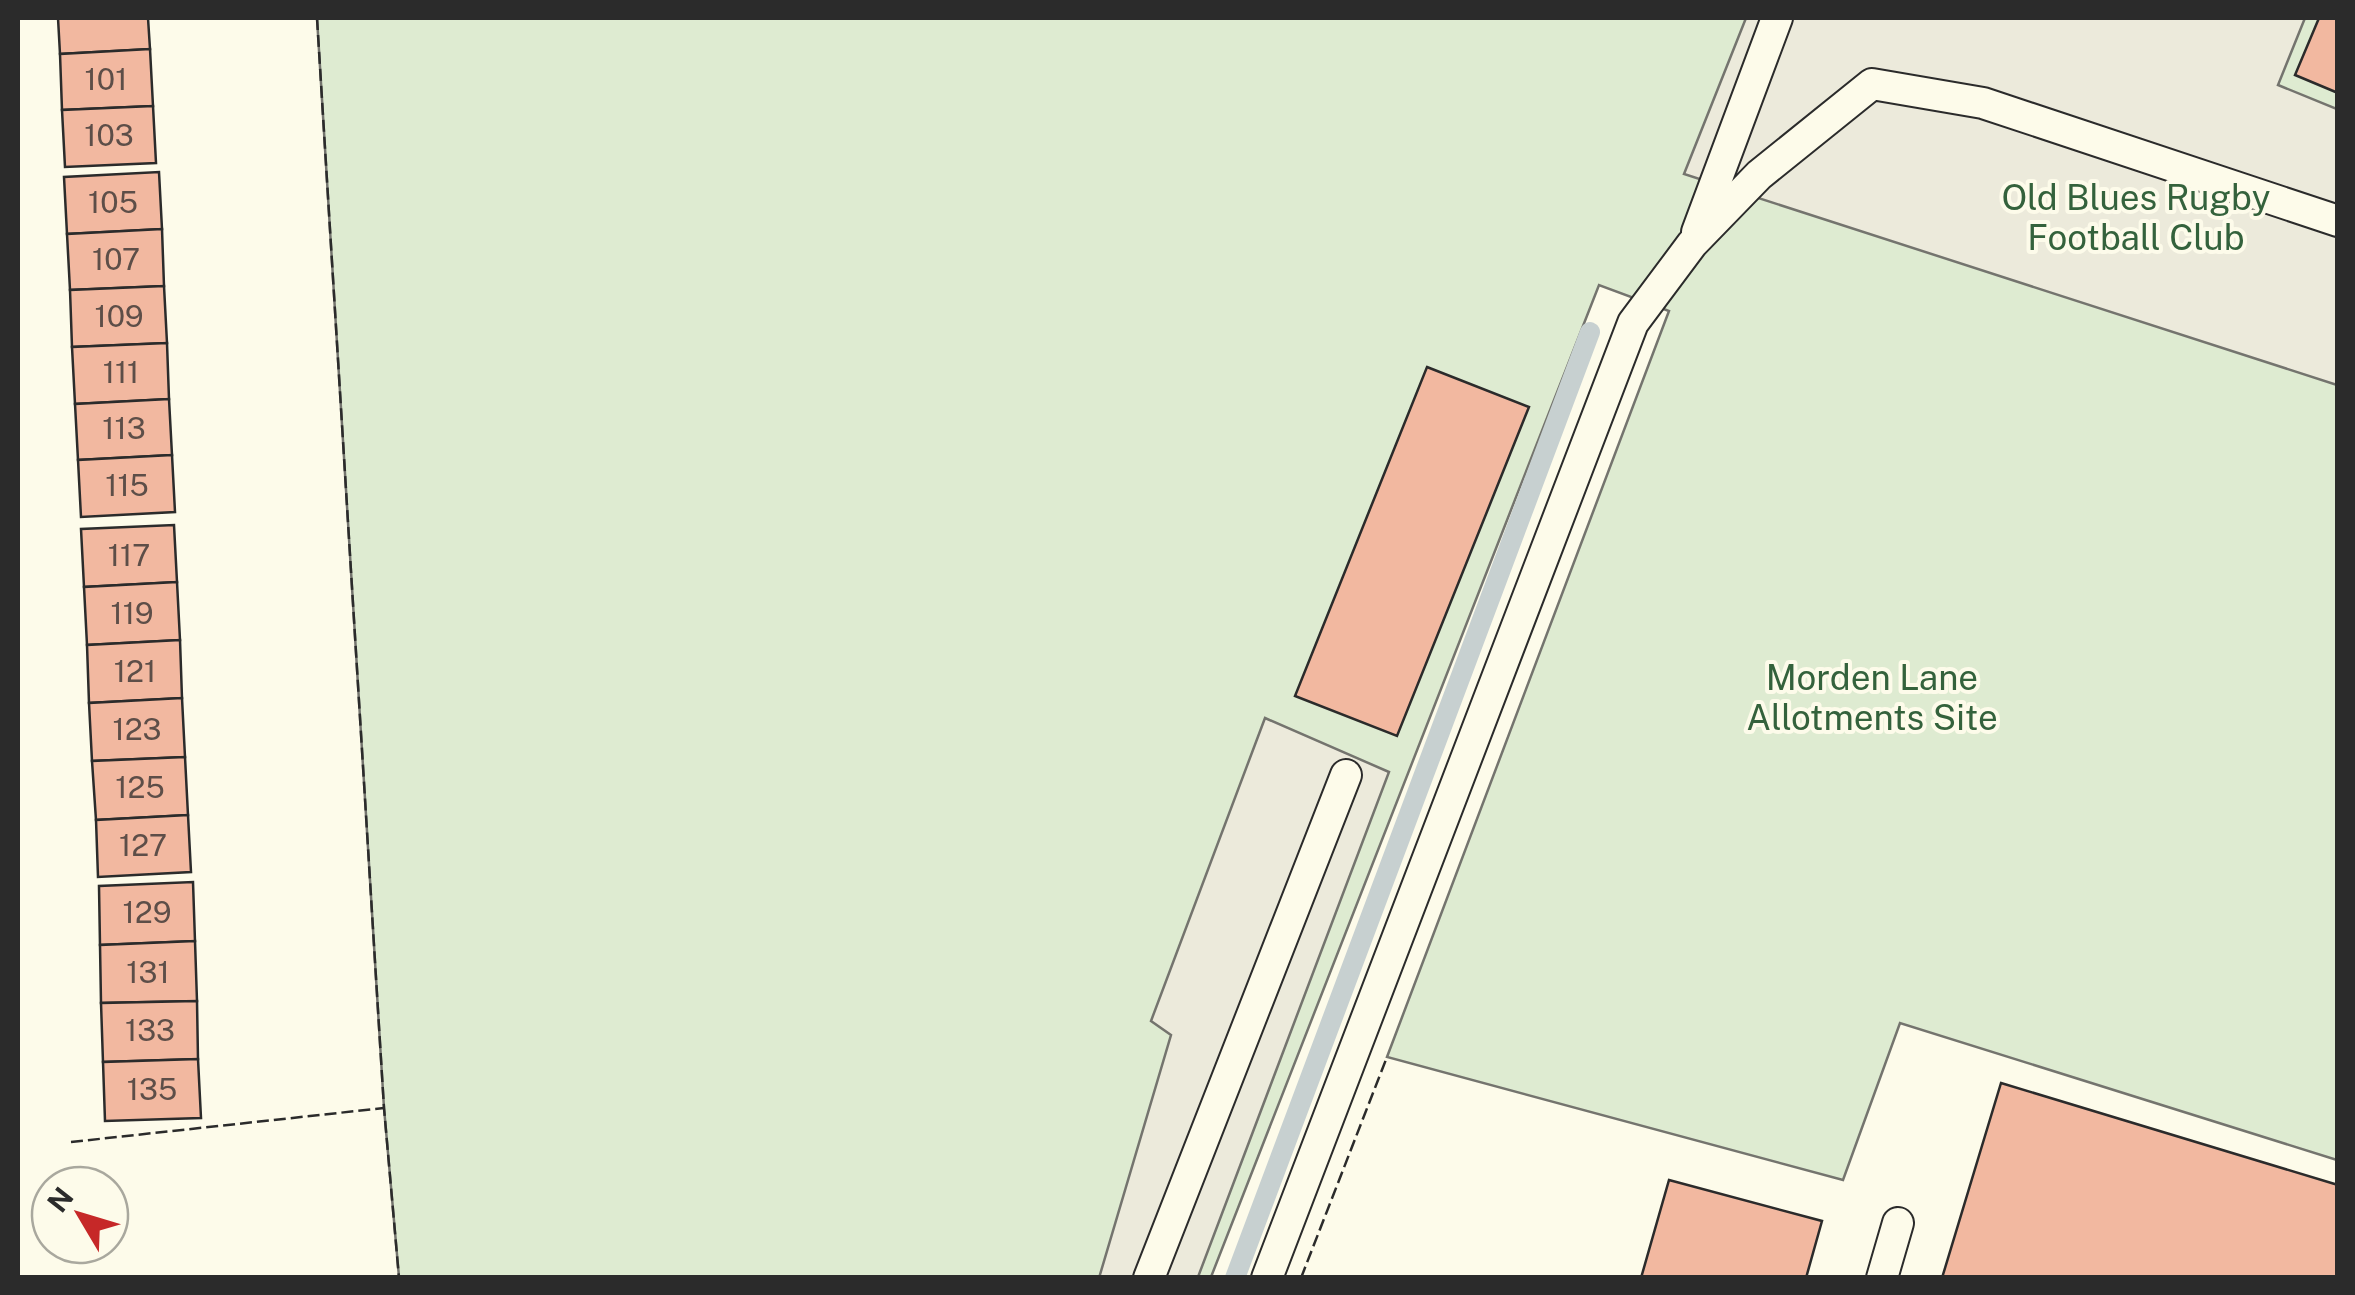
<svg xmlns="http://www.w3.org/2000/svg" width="2355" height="1295" font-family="'Public Sans',sans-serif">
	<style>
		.green { fill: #deebd1; stroke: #74746e; stroke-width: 2.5 }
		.parking { fill: #eceadb; stroke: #74746e; stroke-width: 2.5 }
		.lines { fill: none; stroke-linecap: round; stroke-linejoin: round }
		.stream { stroke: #c7d0d0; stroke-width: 20 }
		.building { fill: #f2b8a0; stroke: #2b2b2b; stroke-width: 2.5 }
		.lane-casing { stroke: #2b2b2b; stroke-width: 34 }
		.lane { stroke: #fdfbea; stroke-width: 30 }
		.fence { stroke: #2b2b2b; stroke-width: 2.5; stroke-dasharray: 12 5; stroke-linecap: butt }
		.labels { text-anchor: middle; stroke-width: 8; stroke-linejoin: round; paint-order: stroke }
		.number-label { font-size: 30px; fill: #5d4e48 }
		.park-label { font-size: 35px; fill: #34623c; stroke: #fdfbea }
	</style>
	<rect width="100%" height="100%" fill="#fdfbea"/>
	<!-- green -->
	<path class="green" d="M317,18H2337V1160L1900,1023L1843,1180L1387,1057L1669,311L1599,285L1211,1277H399L384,1108Z"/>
	<!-- parking -->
	<g class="parking">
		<path d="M1746,18H2305L2278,85L2337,109V385L1684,174Z"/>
		<path d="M1265,718L1389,772L1198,1277L1099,1278L1171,1035L1151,1021Z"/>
	</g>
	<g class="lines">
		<!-- stream -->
		<path class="stream" d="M1235,1278L1590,332"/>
	</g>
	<!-- building -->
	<g class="building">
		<path d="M58,18H148L150,49L60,54Z"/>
		<path d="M2319,18H2338V93L2295,75Z"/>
		<path d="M150,49L153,106L62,110L60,54Z"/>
		<path d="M153,106L156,163L65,167L62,110Z"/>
		<path d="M159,172L162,229L67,234L64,177Z"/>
		<path d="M162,229L164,286L70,290L67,234Z"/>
		<path d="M164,286L167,343L72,347L70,290Z"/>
		<path d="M167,343L169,399L75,404L72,347Z"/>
		<path d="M1427,367L1529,407L1397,736L1295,696Z"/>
		<path d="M169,399L172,455L78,460L75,404Z"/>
		<path d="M172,455L175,512L81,517L78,460Z"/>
		<path d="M174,525L177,582L84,587L81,529Z"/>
		<path d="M177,582L180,640L87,645L84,587Z"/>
		<path d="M180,640L182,698L89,703L87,645Z"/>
		<path d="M182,698L185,757L92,761L89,703Z"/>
		<path d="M185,757L188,815L96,820L92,761Z"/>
		<path d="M188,815L191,872L98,877L96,820Z"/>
		<path d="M193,882L195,941L100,945L99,886Z"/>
		<path d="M195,941L197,1001L101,1003L100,945Z"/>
		<path d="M197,1001L198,1059L103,1062L101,1003Z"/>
		<path d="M198,1059L201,1118L105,1121L103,1062Z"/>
		<path d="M2001,1083L2338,1185V1278H1942Z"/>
		<path d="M1669,1180L1822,1221L1806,1278H1641Z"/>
	</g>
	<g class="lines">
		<!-- lane casing -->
		<g class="lane-casing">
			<g id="lane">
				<path d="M1697,232L1777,18"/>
				<path d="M1149,1278L1346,775"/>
				<path d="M1267,1278L1633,323L1692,244L1759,175L1872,84L1983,103L2338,221"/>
				<path d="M1882,1278L1898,1223"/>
			</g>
		</g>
		<!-- lane -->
		<use href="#lane" class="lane"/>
		<!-- fence -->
		<g class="fence">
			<path d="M317,18L384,1108L399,1278"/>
			<path d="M71,1142L384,1108"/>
			<path d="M1301,1278L1387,1057"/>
		</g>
	</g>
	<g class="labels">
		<!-- number labels -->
		<g class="number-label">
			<text x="106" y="90">101</text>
			<text x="109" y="146">103</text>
			<text x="113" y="213">105</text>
			<text x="116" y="270">107</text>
			<text x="119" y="327">109</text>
			<text x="121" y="383">111</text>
			<text x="124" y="439">113</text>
			<text x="127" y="496">115</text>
			<text x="129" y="566">117</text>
			<text x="132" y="624">119</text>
			<text x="135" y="682">121</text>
			<text x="137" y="740">123</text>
			<text x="140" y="798">125</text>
			<text x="143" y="856">127</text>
			<text x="147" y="923">129</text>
			<text x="148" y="983">131</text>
			<text x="150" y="1041">133</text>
			<text x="152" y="1100">135</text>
		</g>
		<!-- park labels -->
		<g class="park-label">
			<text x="2136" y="210">Old Blues Rugby<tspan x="2136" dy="40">Football Club</tspan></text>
			<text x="1872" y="690">Morden Lane<tspan x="1872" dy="40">Allotments Site</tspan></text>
		</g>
	</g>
	<!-- border -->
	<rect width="2355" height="1295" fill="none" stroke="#2b2b2b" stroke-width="40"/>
	<!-- north arrow -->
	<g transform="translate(80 1215) rotate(308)"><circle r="48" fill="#fdfbea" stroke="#a9a89e" stroke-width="2.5"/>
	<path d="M0-8L18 38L0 25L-18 38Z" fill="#c62828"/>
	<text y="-15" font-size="28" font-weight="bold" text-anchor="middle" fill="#2b2b2b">N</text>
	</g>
</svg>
